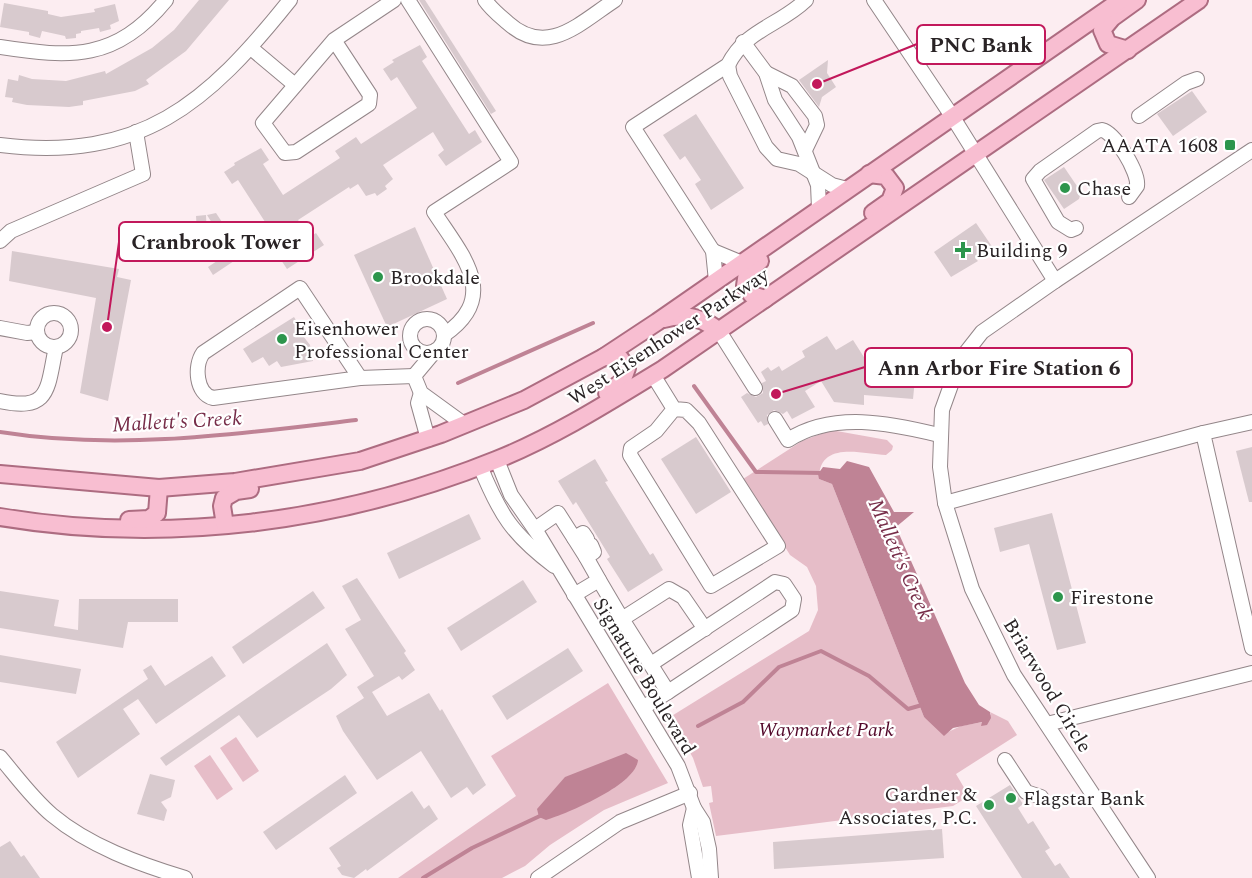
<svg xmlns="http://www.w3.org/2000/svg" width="1252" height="878" font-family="Spectral,serif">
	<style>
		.green { fill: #e6bdc8 }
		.water { fill: #bf8395 }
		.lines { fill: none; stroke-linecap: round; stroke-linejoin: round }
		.stream { stroke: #bf8395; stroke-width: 4 }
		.building { fill: #d8cace }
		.minor-casing { stroke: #938689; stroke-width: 16 }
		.major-casing { stroke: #ad6c81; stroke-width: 20 }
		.minor { stroke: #fff; stroke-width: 14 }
		.major { stroke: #f8bed1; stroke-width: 16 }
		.poi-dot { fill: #2c954c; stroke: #fff; stroke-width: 2 }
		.labels { text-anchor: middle; stroke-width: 4.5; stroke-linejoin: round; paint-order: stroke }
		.poi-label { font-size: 20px; fill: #292325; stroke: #fff; text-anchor: start }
		.street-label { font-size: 20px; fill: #292325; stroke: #fff }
		.park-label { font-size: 20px; font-style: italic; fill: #53082a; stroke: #fff }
		.water-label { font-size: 21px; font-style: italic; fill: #772d49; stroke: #fff }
		.leader { fill: none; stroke: #c2185b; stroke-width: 2 }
		.callout-dot { fill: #c2185b; stroke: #fff; stroke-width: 2 }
		.callout { fill: #fff; stroke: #c2185b; stroke-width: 2 }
		.callout-label { font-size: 21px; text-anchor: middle; font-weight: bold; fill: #292325 }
	</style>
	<rect width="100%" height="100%" fill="#fcedf1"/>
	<!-- green -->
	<g class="green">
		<path d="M831,430L887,440L893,446L892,450L886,455C862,454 819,440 819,479L832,484L924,717L948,732L961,726L983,722L982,725L991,714L990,712L1008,721L1017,735L956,774L969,796L953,806L716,836L709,803L713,802L711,786L703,787L693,758L670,717L809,631L818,610L816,586L807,567L790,555L743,479L802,441Z"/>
		<path d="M608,683L668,783L604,810L550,845L525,866L502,878H398L516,796L491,756Z"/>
		<path d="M236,737L259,771L243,782L220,748Z"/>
		<path d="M210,755L233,789L217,800L194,766Z"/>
	</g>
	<!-- water -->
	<g class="water">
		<path d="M847,461L869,467L894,512H914L896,527L965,683L979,705L990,712L991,718L987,725L981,726L982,722L953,728L944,736L924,717L832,484L819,479L818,474L823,467L840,469Z"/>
		<path d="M626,753L638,760C636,785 568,813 546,820L539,817L537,809L565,777Z"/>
	</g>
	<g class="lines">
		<!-- stream -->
		<g class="stream">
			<path d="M458,383L593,323"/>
			<path d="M694,386L756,472L823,473"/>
			<path d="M0,432C119,451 238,434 356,420"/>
			<path d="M698,726L743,702L779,667L821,651L869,676L908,709L922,705"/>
			<path d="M423,878L472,848L542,815"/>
		</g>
	</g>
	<!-- building -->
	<g class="building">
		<path d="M199,0H229L186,51L146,80L149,84L135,91L83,101V105L69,107L27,105L12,102L13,98L5,97L8,79L18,81L19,75L32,79L66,81L105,71L106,74L152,48L174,30Z"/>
		<path d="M419,0H425L496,111L491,114Z"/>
		<path d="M4,3L48,11V14L61,17L95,12L94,9L115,4L119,21L110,25L111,29L100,32L99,28L81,31V33L76,34V38L66,39L65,36L42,31L40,38L29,35V32L0,27Z"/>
		<path d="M420,45L427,57L422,61L469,134L475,130L482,142L446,166L438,155L444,150L433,132L383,165L393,179L385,186L387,189L377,196L375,193L366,196L358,184L350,189L349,187L298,220L310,237L316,233L324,245L287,269L279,257L285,253L238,180L232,184L224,172L235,165L234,163L261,148L269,160L263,164L283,195L340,158L335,151L356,137L361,144L417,108L397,77L391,81L383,69L394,62L392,60Z"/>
		<path d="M828,60L827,73L836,87L822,97L819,107L799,80Z"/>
		<path d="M1192,91L1207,112L1173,136L1157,114Z"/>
		<path d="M696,114L744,188L711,210L695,184L701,180L685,156L680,160L663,135Z"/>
		<path d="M1064,167L1081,192L1079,199L1064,209L1044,180Z"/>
		<path d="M216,213L237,245L229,250L207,215Z"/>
		<path d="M206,215L208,259L199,260L196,216Z"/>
		<path d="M976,223L993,248L976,259L978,261L951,277L934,252Z"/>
		<path d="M415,227L447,299L387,327L354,255Z"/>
		<path d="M12,251L119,269L117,277L131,280L108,401L80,393L96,298L9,281Z"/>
		<path d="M232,251L237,259L213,275L208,267Z"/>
		<path d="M294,317L303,331L300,332L310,345L313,361L281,367L277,361L269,366L263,357L252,363L243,349Z"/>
		<path d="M827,336L836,350L853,340L869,365L916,369L913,399L864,395V405L834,402L821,381L805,391L815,407L792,419L787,411L783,414L774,410L767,415L768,424L764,426L761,421L758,423L741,397L747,393L756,397L763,393L762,383L766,381L761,372L768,367L771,371L779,366L782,371L805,357L802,351Z"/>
		<path d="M696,437L731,492L696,514L661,459Z"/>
		<path d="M1252,447V502H1249L1236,451Z"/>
		<path d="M595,459L608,481L605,482L650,555L653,553L663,570L628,592L607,559L610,557L576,502L573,505L558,481Z"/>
		<path d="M1052,513L1086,643L1057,650L1029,544L1000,552L994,528Z"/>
		<path d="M469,514L481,539L399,579L387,553Z"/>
		<path d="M357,578L406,651L404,653L415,670L402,680L399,676L372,692L387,716L429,693L440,711L442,709L486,785L473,795L467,787L451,798L421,751L377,780L343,731L336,716L364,698L357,687L374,676L345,629L361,620L342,586Z"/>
		<path d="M523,580L537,602L461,651L447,628Z"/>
		<path d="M0,591L59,600L54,626L78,630L79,599H178V622H128L123,648L0,628Z"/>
		<path d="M313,591L325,608L243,664L232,647Z"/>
		<path d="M327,643L347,675L331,689L257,738L239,715L166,766L160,758Z"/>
		<path d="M568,648L583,671L507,720L492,696Z"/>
		<path d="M0,655L81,669L76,694L0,682Z"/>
		<path d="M212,656L226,676L156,724L138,699L123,709L140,734L78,778L56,742L148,679L143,670L151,665L165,686Z"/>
		<path d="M150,774L175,780L171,797L161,802L167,810L164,821L137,814Z"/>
		<path d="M345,775L357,793L276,850L263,832Z"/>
		<path d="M1010,785L1023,804L1018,808L1028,824L1033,821L1050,848L1045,851L1055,866L1060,863L1070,878H1022L976,806Z"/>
		<path d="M412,791L424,809L429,805L438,819L367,871L366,869L354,878L342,875L337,868L341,866L329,848Z"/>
		<path d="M942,829L944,858L774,869L773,842Z"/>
		<path d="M10,841L21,857L24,855L40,878H0V847Z"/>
	</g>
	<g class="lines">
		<!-- minor casing -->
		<g class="minor-casing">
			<g id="minor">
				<path d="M408,0L511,162L434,212C462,255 501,296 444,335"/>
				<path d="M485,0C491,9 500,16 508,23C547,58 580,23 615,0"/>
				<path d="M874,0L952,116L1055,281"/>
				<path d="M334,40L370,95L369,104L296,152L285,153L263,123L334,40L394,0"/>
				<path d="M743,42L766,73L775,100L799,137L818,185L819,208"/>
				<path d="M0,47C71,58 116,61 166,0"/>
				<path d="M251,48L295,85"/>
				<path d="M728,65L730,76L766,147L777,159L799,164L832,185L847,189"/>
				<path d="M766,73L792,86L815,116L817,125L805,150"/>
				<path d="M1139,116L1186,83L1197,79"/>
				<path d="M0,145C141,162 207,104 290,0"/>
				<path d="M1076,228L1071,230L1058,222L1033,179L1040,171L1097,131L1102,130C1115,133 1139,172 1137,186L1129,197"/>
				<path d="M0,241L11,231L143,174L136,132"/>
				<path d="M713,251L742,263"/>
				<path d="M716,281L713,251L633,127L728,65C746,29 779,26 806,0"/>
				<path d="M300,288L360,378L213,398C196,394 194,366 203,353Z"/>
				<circle cx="54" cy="330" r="17"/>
				<circle cx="427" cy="336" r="17"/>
				<path d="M0,328L27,333L37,332"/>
				<path d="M719,331L755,388"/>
				<path d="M435,351L414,376L421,393L465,425"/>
				<path d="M653,375L674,409L656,431L631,448L630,455L711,586L778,546L699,423L686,410L674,409"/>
				<path d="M360,378L414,376"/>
				<path d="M421,393L418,403L428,439"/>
				<path d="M0,401C51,412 47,388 56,347"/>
				<path d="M775,419L788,440C833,411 890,423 939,435"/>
				<path d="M1252,422L1203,433L1252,648"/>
				<path d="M497,460L511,495L538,534L678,766L694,808L703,822L709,849L711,878"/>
				<path d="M480,466C500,515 512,534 554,566"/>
				<path d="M945,503L1203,433"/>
				<path d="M535,529L558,513L574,538"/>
				<path d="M586,557L574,538L583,533L587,539"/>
				<path d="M599,580L622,619L669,589L683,597L705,629"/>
				<path d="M574,595L599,580L586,557L594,552L591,545"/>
				<path d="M622,619L668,692L644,707"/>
				<path d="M651,664L775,582L784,584L794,599L792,610L668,692"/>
				<path d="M1047,724L1252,673"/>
				<path d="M0,757C17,777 32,798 52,815C89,846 139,864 185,878"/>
				<path d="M1005,760L1026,792L1041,797"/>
				<path d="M694,808L690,825L699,878"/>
				<path d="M538,878L620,822L690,793"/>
				<path d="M1148,878L1014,675L972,589L945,503L940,467L942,410L960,360L982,332L1055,281L1252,150"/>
			</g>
		</g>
		<!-- major casing -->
		<g class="major-casing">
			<g id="major">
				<path d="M1128,50L1108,44L1102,30L1112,18L1137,0"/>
				<path d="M869,174L886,176L895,188L890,201L873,213"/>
				<path d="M760,261L747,272L745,286L752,295L765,299"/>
				<path d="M664,319C684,313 702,317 719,331"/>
				<path d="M604,357L620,358L627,368L622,382L607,393"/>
				<path d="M0,474L159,488L235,482L360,461L441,434L524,400L604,357L657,322L1121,0"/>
				<path d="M0,517C166,545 340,523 496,460C554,437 609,402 663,369L1199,0"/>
				<path d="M129,520L149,519L157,513L159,488"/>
				<path d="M225,525L222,506L224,498L236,491L250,489"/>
			</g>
		</g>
		<!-- minor -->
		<use href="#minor" class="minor"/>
		<!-- major -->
		<use href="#major" class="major"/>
	</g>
	<!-- markers -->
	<g class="poi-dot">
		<rect x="1224" y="139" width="12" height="12" rx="3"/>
		<circle cx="1065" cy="188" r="6"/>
		<path d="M960 241h6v6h6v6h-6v6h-6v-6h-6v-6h6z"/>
		<circle cx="378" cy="277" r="6"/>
		<circle cx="282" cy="339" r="6"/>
		<circle cx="1058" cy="597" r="6"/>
		<circle cx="1011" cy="798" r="6"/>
		<circle cx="989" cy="805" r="6"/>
	</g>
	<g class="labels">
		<!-- poi labels -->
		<g class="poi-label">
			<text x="1218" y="152" text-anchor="end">AAATA 1608</text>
			<text x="1077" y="195">Chase</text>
			<text x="976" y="257">Building 9</text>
			<text x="390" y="284">Brookdale</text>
			<text x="294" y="335">Eisenhower<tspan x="294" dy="23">Professional Center</tspan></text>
			<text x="1070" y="604">Firestone</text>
			<text x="977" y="801" text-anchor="end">Gardner &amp;<tspan x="977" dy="23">Associates, P.C.</tspan></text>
			<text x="1023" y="805">Flagstar Bank</text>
		</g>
		<!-- street labels -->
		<g class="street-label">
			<text transform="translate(668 336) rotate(-33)" y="7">West Eisenhower Parkway</text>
			<text transform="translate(645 676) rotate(59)" y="7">Signature Boulevard</text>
			<text transform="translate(1048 685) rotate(59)" y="7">Briarwood Circle</text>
		</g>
		<!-- park labels -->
		<g class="park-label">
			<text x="826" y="736">Waymarket Park</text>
		</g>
		<!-- water labels -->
		<g class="water-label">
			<text transform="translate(177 421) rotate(-3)" y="7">Mallett's Creek</text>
			<text transform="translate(901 559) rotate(66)" y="7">Mallett's Creek</text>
		</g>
	</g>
	<!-- callouts -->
	<path class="leader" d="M817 84L917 44M107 327L119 242M776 394L865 367"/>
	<g class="callout-dot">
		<circle cx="817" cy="84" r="6"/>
		<circle cx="107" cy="327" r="6"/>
		<circle cx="776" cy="394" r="6"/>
	</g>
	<g class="callout">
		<rect x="917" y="25" width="128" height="39" rx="6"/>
		<rect x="119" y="222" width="194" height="39" rx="6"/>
		<rect x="865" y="348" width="267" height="39" rx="6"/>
	</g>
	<g class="callout-label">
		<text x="981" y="52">PNC Bank</text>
		<text x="216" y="249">Cranbrook Tower</text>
		<text x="999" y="375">Ann Arbor Fire Station 6</text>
	</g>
</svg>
